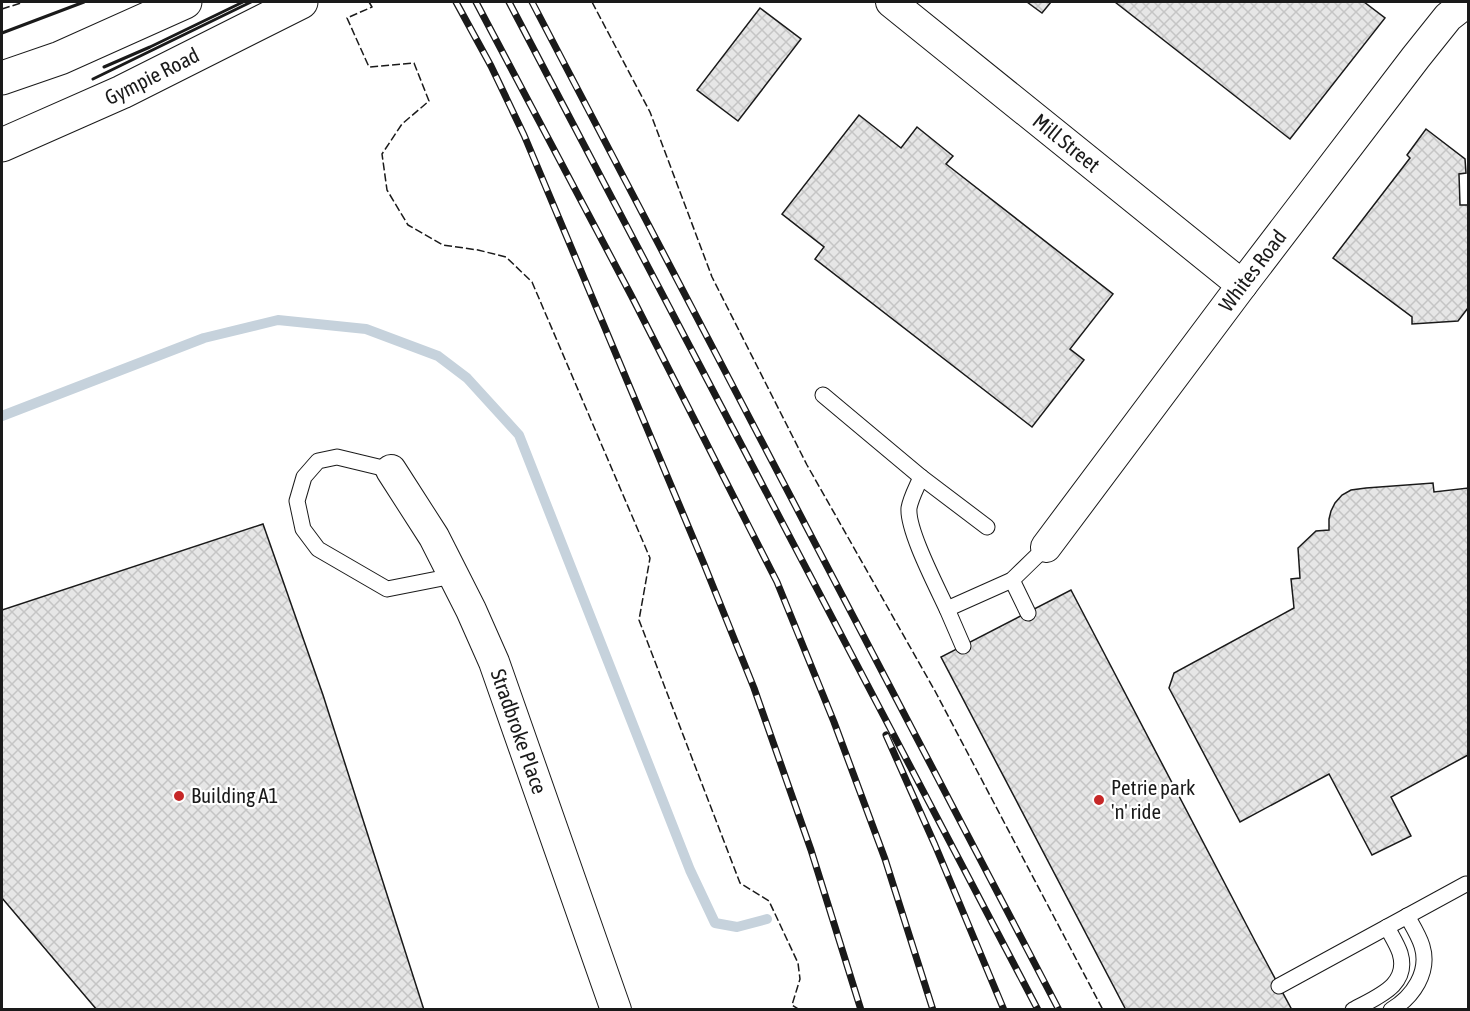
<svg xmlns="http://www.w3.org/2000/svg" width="1470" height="1011" font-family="'Asap Condensed',sans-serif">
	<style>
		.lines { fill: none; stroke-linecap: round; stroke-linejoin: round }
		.stream { stroke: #c6d2dc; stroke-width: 10 }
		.building { fill: url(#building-cross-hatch); stroke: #1a1a1a; stroke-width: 1.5 }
		.service-casing { stroke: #1a1a1a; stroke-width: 17 }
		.minor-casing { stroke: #1a1a1a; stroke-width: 32 }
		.trunk-casing { stroke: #1a1a1a; stroke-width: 35 }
		.service { stroke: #fff; stroke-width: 15 }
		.minor { stroke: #fff; stroke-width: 30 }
		.trunk { stroke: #fff; stroke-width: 33 }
		.rail-casing { stroke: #1a1a1a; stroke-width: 7 }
		.rail { stroke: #fff; stroke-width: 4.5; stroke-dasharray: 14; stroke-linecap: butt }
		.fence { stroke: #1a1a1a; stroke-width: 1.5; stroke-dasharray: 8 3; stroke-linecap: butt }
		.wall { stroke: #1a1a1a; stroke-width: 3 }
		.poi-dot { fill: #c62828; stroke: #fff; stroke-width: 2 }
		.labels { text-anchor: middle; stroke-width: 4.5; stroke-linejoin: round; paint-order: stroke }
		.street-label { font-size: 21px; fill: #1a1a1a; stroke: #fff }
		.poi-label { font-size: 21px; fill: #1a1a1a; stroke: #fff; text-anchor: start }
	</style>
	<defs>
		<pattern id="building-cross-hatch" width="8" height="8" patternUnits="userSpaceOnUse" patternTransform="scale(1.5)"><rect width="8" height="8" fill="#e6e6e6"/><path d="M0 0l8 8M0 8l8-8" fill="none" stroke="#c5c5c5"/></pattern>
	</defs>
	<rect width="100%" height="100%" fill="#fff"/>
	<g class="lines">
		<!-- stream -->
		<path class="stream" d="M2,416L204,338L278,320L366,329L438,356L467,378L519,435L690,870L715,923L737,927L767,919"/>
	</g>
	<!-- building -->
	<g class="building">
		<path d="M1027,2H1051L1042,13Z"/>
		<path d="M1115,2H1364L1385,18L1290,139Z"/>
		<path d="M760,8L801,39L738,121L697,90Z"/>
		<path d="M859,115L901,148L917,127L953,156L946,164L1113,294L1070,349L1084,360L1032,427L815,259L824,247L782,214Z"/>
		<path d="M1426,129L1465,159L1466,173L1459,174L1460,205H1468V308L1458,321L1412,324V317L1333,258L1410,158L1407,155Z"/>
		<path d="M1433,483L1434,492L1468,488V755L1391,797L1411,836L1372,855L1329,774L1240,822L1169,688L1174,673L1294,608L1291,579L1300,578L1298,548L1316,531L1329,530V519L1331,511L1335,503L1342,495L1351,490L1366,488Z"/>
		<path d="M263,524L323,695L424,1010H97L2,898V610Z"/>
		<path d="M1071,590L1256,943L1292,1010H1126L941,657Z"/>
	</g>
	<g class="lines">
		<!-- service casing -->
		<g class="service-casing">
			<g id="service">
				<path d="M823,395L921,477L987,527"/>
				<path d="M391,470L337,457L318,461L304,477L297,501L303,529L318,549L387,589L453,576"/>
				<path d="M921,477C917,487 911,497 909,508C907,530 937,587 947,609L1012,580L1046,547"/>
				<path d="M1012,580L1028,613"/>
				<path d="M947,609L963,646"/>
				<path d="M1279,986L1466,884"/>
				<path d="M1353,1010C1376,997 1410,986 1400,953C1397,944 1391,935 1387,927"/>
				<path d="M1391,1010C1413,997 1430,972 1422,946C1419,936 1412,925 1407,916"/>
			</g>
		</g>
		<!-- minor casing -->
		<g class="minor-casing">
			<g id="minor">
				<path id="s1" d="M891,2L1242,285"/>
				<path id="s2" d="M391,470L434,537L471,610L494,662L616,1010"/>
				<path id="s3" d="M1046,547L1242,285L1416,57L1448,17L1467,2"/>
			</g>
		</g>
		<!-- trunk casing -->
		<g class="trunk-casing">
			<g id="trunk">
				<path d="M2,78L60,58L185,2"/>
				<path id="s4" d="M2,145L122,92L301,2"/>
			</g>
		</g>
		<!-- service -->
		<use href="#service" class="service"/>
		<!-- minor -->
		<use href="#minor" class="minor"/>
		<!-- trunk -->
		<use href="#trunk" class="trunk"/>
		<!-- rail casing -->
		<g class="rail-casing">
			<g id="rail">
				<path d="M456,2L491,66L524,135L704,564L754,688L811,850L861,1010"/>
				<path d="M476,2L631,295L777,582L834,722L885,859L933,1010"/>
				<path d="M509,2L1038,1010"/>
				<path d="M532,2L1059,1010"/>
				<path d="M886,735L935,845L1004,1010"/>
			</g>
		</g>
		<!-- rail -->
		<use href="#rail" class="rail"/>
		<!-- fence -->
		<g class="fence">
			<path d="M369,2L372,7L347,18L369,67L414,63L429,101L402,124L382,154L387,190L408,225L443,245L478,250L506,257L532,282L650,558L639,620L740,883L769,901L798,963L800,979L792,1005L800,1010"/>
			<path d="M592,2L650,112L712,277L807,465L935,691L1103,1010"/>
			<path d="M2,9L24,2"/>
		</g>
		<!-- wall -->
		<g class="wall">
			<path d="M2,33L84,2"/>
			<path d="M104,67L150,47L243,2"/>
			<path d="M93,79L251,2"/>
		</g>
	</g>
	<!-- markers -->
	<g class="poi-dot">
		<circle cx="179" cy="796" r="6"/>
		<circle cx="1099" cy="800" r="6"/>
	</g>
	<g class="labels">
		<!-- street labels -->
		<g class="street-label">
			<text dy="7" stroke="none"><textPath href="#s4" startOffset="165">Gympie Road</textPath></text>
			<text dy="7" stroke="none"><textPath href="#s1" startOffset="225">Mill Street</textPath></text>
			<text dy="7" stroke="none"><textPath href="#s3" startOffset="345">Whites Road</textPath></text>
			<text dy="7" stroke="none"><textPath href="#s2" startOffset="292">Stradbroke Place</textPath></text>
		</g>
		<!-- poi labels -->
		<g class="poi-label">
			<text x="1111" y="795">Petrie park<tspan x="1111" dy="24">'n' ride</tspan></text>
			<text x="191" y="803">Building A1</text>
		</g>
	</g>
	<!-- border -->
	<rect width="1470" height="1011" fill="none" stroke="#1a1a1a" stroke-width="6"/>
</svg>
